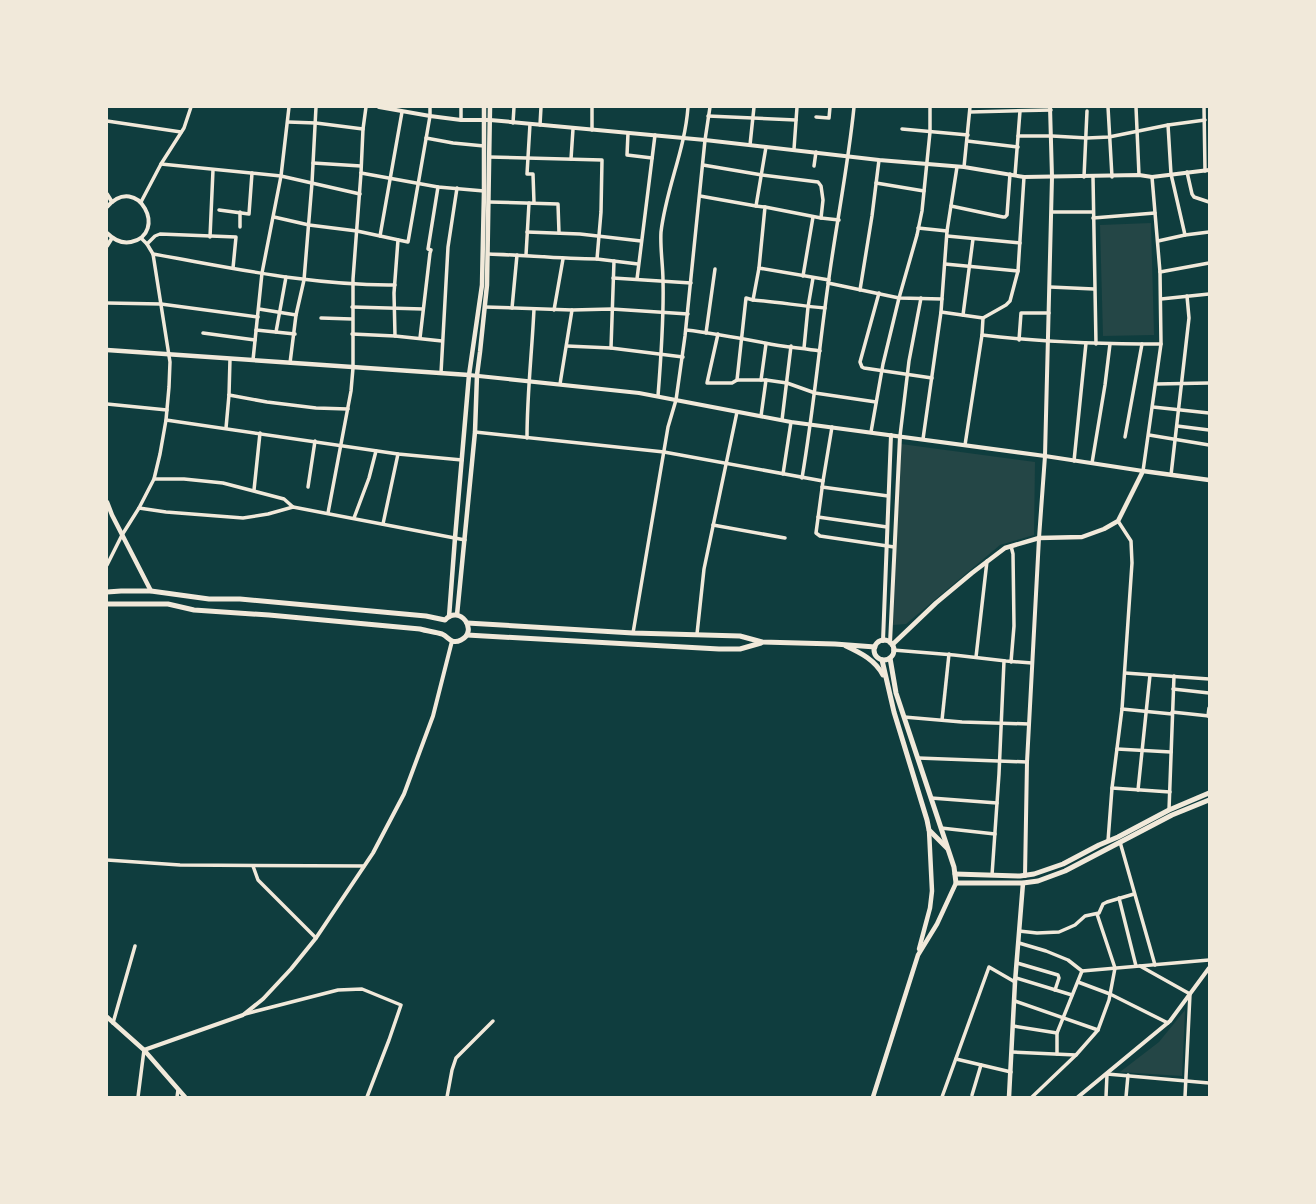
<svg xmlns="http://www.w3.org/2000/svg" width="1316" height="1204" font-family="'Varela Round',sans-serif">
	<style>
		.green { fill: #244646 }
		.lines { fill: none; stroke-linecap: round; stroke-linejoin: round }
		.minor { stroke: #f1e9da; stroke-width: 3.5 }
		.tertiary { stroke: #f1e9da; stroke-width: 4 }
		.secondary { stroke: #f1e9da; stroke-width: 4.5 }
		.primary { stroke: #f1e9da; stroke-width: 5 }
	</style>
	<rect width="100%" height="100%" fill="#0f3d3e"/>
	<!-- green -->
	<g class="green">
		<path d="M1151,223L1154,335L1103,336L1100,225Z"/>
		<path d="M901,444L1035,462L1034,535L1000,545L906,624L893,625Z"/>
		<path d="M1185,1010L1182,1076L1120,1072L1159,1042Z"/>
	</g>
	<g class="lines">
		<!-- minor -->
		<g class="minor">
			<path d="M461,107V120"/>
			<path d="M1108,107L1112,177"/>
			<path d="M1136,107L1139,175"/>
			<path d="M1204,107L1205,171"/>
			<path d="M970,112L1051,110"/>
			<path d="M708,116L796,120"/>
			<path d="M816,117L829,118L830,107"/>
			<path d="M107,121L181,132"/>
			<path d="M288,122L316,123L363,129"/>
			<path d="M513,123L514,107"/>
			<path d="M530,124L527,174H533L534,203"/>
			<path d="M540,125L541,107"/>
			<path d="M1168,125L1171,174L1185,235"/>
			<path d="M902,129L968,135"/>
			<path d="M592,130V107"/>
			<path d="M628,133L627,155L652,158"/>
			<path d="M1018,136H1052L1087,138L1109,137L1168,125L1205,120"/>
			<path d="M426,138L453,143L484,146"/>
			<path d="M967,141L1018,147"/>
			<path d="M750,145L754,107"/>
			<path d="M794,149L797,107"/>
			<path d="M489,157L602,160L601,212L597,259L638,264"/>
			<path d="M571,159L573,129"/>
			<path d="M313,163L361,166"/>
			<path d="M161,164L281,176L360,194"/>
			<path d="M703,165L762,175L818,182L821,186L823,200L821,218"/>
			<path d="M814,166L816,152"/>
			<path d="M964,167L970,107"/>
			<path d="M1187,172L1192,194L1194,197L1209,202"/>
			<path d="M361,173L438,187L484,191"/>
			<path d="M1015,175L1020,111"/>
			<path d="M1084,177L1087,111"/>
			<path d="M1093,177L1096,344"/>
			<path d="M876,183L924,191"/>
			<path d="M700,196L756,206L766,147"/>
			<path d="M141,202L161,164L184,128L191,107"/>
			<path d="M489,202L558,204L559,233"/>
			<path d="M756,206L765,207L759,268L829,280"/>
			<path d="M951,206L1003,217H1005L1007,215L1010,174"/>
			<path d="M765,207L821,218L839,220"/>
			<path d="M219,210L249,214L252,173"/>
			<path d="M1052,212H1093"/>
			<path d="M274,217L309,225L357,231L408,242L430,116V107"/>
			<path d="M1093,218L1155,213"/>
			<path d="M240,227V212"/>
			<path d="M918,228L947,231"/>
			<path d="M527,232L580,234L641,241"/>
			<path d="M380,236L402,112"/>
			<path d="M947,236L1020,243"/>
			<path d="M210,237L213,170"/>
			<path d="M1158,241L1185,235L1209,232"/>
			<path d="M147,244L155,236L160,234L236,237L233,268"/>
			<path d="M153,254C233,268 313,286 395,285"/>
			<path d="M488,254C524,255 560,259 597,259"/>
			<path d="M526,255L529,203"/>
			<path d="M945,264L1018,271"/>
			<path d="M759,268L753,300C778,302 801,306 825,308"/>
			<path d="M1160,272L1209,263"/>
			<path d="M803,276L813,217"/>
			<path d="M613,278L691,283"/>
			<path d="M637,279L655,135"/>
			<path d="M828,283L899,298L942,299"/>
			<path d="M1050,287L1094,289"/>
			<path d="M860,290L872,216L879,160"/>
			<path d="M879,293L860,362L862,367L864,368L932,378"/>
			<path d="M1161,299L1209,294"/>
			<path d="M107,303L161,304L258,317"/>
			<path d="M352,307L423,309"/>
			<path d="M485,307L572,310L612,309L688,314"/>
			<path d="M512,308L517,255"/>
			<path d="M259,309L296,315"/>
			<path d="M554,310L563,259"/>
			<path d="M941,312L983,318L1006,305L1010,301L1018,271L1024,177"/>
			<path d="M963,315L973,239"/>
			<path d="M321,318L352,319"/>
			<path d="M256,330L295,334"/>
			<path d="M686,330C713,333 739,338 765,343C783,347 802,348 820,351"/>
			<path d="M276,332L286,277"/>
			<path d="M203,333L255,340"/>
			<path d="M706,333L715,269"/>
			<path d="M352,334L395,336L394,293L398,240"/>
			<path d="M718,334L707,383H732L737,380L746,298L753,300"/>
			<path d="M982,335C1041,342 1101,344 1161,344"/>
			<path d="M395,336L442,341"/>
			<path d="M420,338L430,253L431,250L428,249L438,187"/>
			<path d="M1019,340L1021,313H1049"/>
			<path d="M567,346L611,348L683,357"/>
			<path d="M611,348L614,261"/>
			<path d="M804,348L808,307L813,278"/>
			<path d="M253,360L262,273L281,176L289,107"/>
			<path d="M290,363L296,315L304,280L312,183L316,107"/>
			<path d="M441,373L448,247L457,188"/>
			<path d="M737,380H761"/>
			<path d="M766,380L787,383L815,393L876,402"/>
			<path d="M560,384L572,310"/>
			<path d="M1156,384L1209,383"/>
			<path d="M229,395L267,402L316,408L348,409"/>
			<path d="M658,396C661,358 664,319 663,281C663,265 660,248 661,232C666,189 685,150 688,107"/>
			<path d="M107,404L167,410"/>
			<path d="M1153,407L1209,413"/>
			<path d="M761,416L766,380H761L766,344"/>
			<path d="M166,420L398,454L462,460"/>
			<path d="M782,420L791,346"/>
			<path d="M1177,426L1209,430"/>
			<path d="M832,427L823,481L816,533L820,536L894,547"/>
			<path d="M226,428L229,395L230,359"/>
			<path d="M475,432L664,452L823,481"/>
			<path d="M871,432L883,364L899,298L917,235L922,211L930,132V107"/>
			<path d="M1149,435L1209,445"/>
			<path d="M900,436L909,361L921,298"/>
			<path d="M1125,437L1142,344"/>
			<path d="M527,438C527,394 532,352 534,309"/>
			<path d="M923,439L941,312L947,231L957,167"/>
			<path d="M965,445L982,335L983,318"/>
			<path d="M1074,461L1086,343"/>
			<path d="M1092,463L1105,385L1110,344"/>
			<path d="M1143,471L1161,344L1160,272L1152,177"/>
			<path d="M783,474L791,422"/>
			<path d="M1171,475L1189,318L1187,296"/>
			<path d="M802,478C813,414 819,349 828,285C836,225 848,167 854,107"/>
			<path d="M154,479H184L223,483L284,499L293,507"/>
			<path d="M308,487L315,441"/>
			<path d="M822,487L888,496"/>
			<path d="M254,490L260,433"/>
			<path d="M139,508L166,512L243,518L268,514L293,507L465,540"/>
			<path d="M328,513L351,391L353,368V279L361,173L363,129L366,107"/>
			<path d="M818,517L887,527"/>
			<path d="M354,518L369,478L376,451"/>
			<path d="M383,524L398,454"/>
			<path d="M713,525L785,538"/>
			<path d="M1011,546L1013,554L1014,626L1011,662"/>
			<path d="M107,565L122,535L139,508L154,479L160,454L166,420L169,387L170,362L153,254L147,244L141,238"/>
			<path d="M633,633L668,427L676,400L685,336L705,140L710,107"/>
			<path d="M697,634L704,569L737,412"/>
			<path d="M893,650L954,655L1006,661L1032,663"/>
			<path d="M976,657L987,561"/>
			<path d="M1125,673L1209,679"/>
			<path d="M1173,689L1209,693"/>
			<path d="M1122,709L1172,714"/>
			<path d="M1172,712L1209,716"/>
			<path d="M1208,716L1209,708"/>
			<path d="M904,717L962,722L1029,724"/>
			<path d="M942,720L949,654"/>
			<path d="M1117,749L1171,752"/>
			<path d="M918,758L1027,762"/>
			<path d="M1112,788L1170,792"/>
			<path d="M1138,790L1150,675"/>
			<path d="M931,798L997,803"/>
			<path d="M1169,810L1174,676"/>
			<path d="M941,828L995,834"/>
			<path d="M1108,841L1112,788L1122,709L1132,563L1131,541L1118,521"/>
			<path d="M1120,842L1155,965"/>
			<path d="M107,860L180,865L364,866"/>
			<path d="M253,866L258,880L316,938"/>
			<path d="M992,875L999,774L1004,661"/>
			<path d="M1119,898L1136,966"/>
			<path d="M1019,931L1037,933L1059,932L1075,925L1085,916L1099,913L1103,904L1107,902L1134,894"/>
			<path d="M1019,943L1046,951L1068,960L1082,971L1209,960"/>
			<path d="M1017,963L1058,975L1059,978L1055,990"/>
			<path d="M1140,966L1190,994L1185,1097"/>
			<path d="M1016,978L1072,995"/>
			<path d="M1078,982L1110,994L1168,1023"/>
			<path d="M1015,1001L1098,1030"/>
			<path d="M245,1014L338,990L362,989L401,1005L389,1040L367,1097"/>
			<path d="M113,1023L135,946"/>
			<path d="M1013,1026L1057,1033"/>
			<path d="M1012,1052L1076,1055"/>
			<path d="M1057,1054V1033L1082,971"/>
			<path d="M956,1059L1011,1072"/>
			<path d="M972,1095L981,1065"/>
			<path d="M138,1097L144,1050"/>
			<path d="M177,1097L178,1090"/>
			<path d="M447,1097L452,1070L456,1058L493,1021"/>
			<path d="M942,1097L989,967L1015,982"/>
			<path d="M1032,1097L1076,1055L1098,1030L1109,1000L1115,968L1097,914"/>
			<path d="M1106,1097L1107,1074L1209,1083"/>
			<path d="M1126,1097L1128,1075"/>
		</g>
		<!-- tertiary -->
		<g class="tertiary">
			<path d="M379,107L430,116L461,120H490L705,140L879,160L964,167L1024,177L1139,175L1152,177L1209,170"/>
			<path d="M107,194L112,202"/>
			<path d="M107,207C138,172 169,234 131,242C121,244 114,240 107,233"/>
			<path d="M107,246L112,238"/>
			<path d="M469,375L639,393L791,422L1045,456L1143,471"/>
			<path d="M883,641L891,435"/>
			<path d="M890,643L900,436"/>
			<path d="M1025,876L1027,762L1039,538L1045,456L1052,177L1050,107"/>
			<path d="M144,1050L243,1015L263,999L291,969L316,938L373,853L404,794L433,716L452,641"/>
			<path d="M1078,1097L1170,1021L1209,968"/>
		</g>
		<!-- secondary -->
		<g class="secondary">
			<path d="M107,350L469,375"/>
			<path d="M107,502L112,515L151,591"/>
			<path d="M457,615L475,432L477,375L480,352L487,285L490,107"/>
			<path d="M449,617L455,538L469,375L482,285L484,191V107"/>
			<path d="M892,645L936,603L972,573L1005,548L1039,538L1082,537L1104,529L1118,521L1143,471L1209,480"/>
			<path d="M919,949L930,908L932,891L929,830"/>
			<path d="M107,1017L144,1050L185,1097"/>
			<path d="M873,1097L918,955L937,924L956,883"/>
			<path d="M1009,1097L1015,982L1023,883"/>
		</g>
		<!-- primary -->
		<g class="primary">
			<path d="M107,592L121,591H151L209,599H240L426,616L445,620C460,604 479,631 461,640C451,645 449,637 442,634C435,632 427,631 420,629L269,615L194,610L168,604H107"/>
			<path d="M467,623L633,633L740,636L762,642L835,644L875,647"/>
			<path d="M467,635L719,649H740L761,643"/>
			<circle cx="884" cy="650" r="10"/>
			<path d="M846,646C861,653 875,660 883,675"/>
			<path d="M890,658L896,693L954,867L956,883H1023L1038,881L1065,871L1172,815L1209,800"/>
			<path d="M882,660L894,712L927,820L929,830L947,848"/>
			<path d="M955,874L1020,876L1034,874L1063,864L1099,845L1118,837L1169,810L1209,793"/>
		</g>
	</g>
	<!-- border -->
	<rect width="1316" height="1204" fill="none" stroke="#f1e9da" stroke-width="216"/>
</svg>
